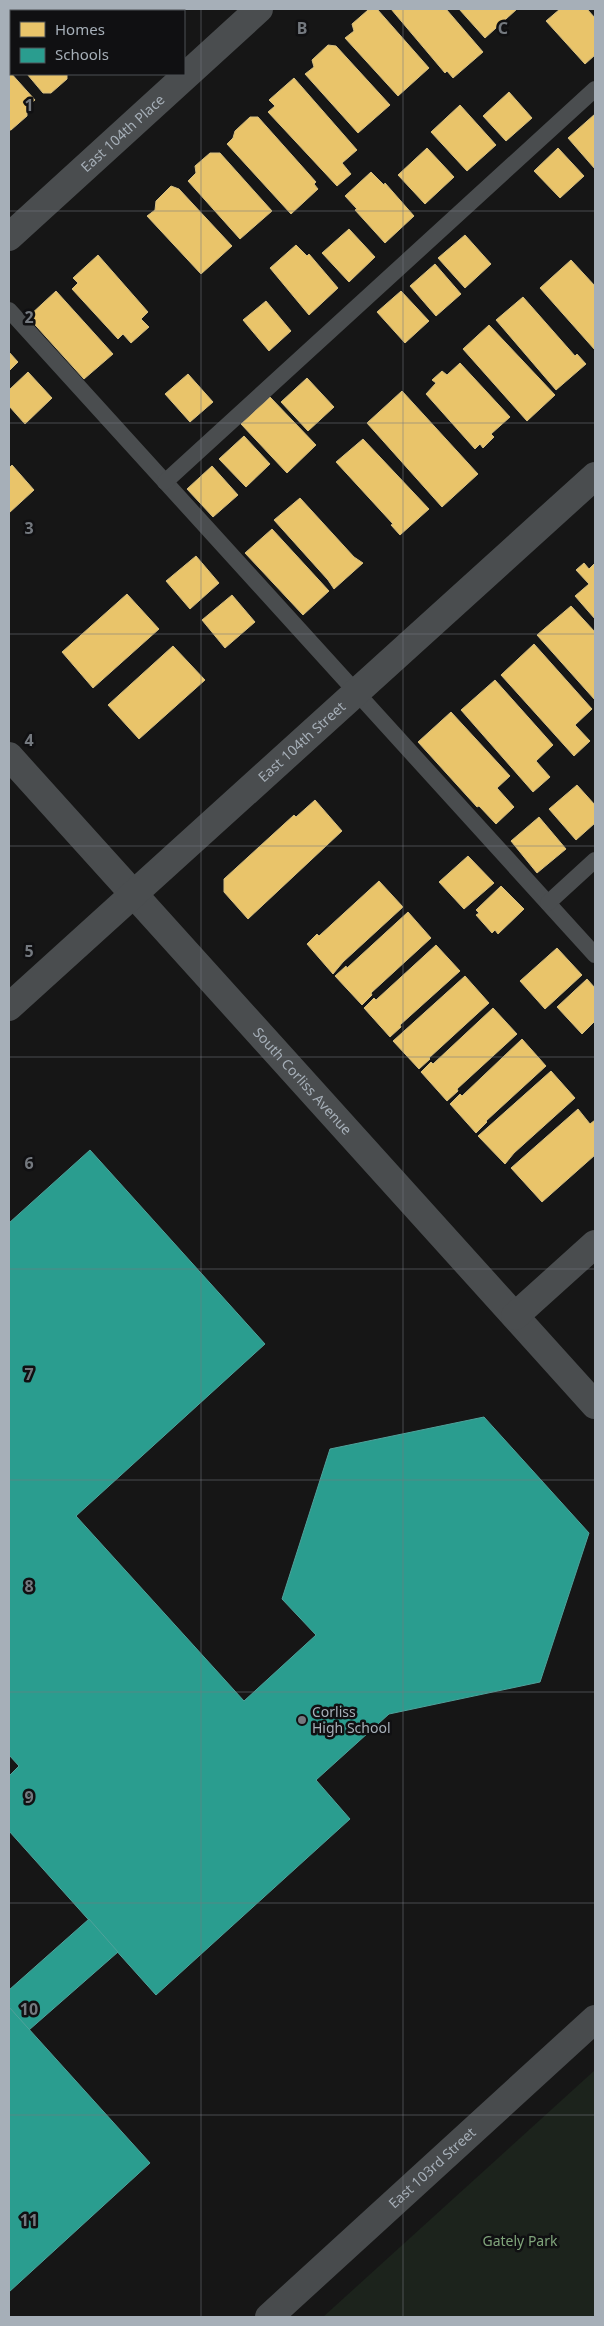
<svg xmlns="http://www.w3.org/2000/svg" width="604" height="2326" font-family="'Noto Sans',sans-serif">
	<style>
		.green { fill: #1c231c }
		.homes { fill: #e9c46a; stroke: #d5be81 }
		.schools { fill: #2a9d8f; stroke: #4fa29b }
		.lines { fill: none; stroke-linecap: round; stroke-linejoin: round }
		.service { stroke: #4a4d4f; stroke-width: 16 }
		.minor { stroke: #4a4d4f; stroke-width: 28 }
		.secondary { stroke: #484b4d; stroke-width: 28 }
		.grid { fill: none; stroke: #74797f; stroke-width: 1; stroke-opacity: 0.55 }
		.poi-dot { fill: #74797f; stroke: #101012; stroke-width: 2 }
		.labels { text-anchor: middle; stroke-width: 5; stroke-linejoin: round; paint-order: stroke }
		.street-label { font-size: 14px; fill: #a6afb8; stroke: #101012 }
		.poi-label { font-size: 14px; fill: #a6afb8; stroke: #101012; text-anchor: start }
		.park-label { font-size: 14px; fill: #80a57b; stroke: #101012 }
		.grid-label { font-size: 16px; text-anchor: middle; font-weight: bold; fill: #74797f; stroke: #101012; stroke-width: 5; stroke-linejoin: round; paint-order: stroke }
	</style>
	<rect width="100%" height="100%" fill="#161616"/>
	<!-- green -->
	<path class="green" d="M595,2070V2317H323Z"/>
	<!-- homes -->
	<g class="homes">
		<path d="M9,9H25L27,11H11V56L9,53Z"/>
		<path d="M32,9H89L91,11H35Z"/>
		<path d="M107,9H144L142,11H109Z"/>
		<path d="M377,9L429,68L398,96L345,38L354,31L352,24L368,10Z"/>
		<path d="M391,9H446L483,52L453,78L447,71L445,73Z"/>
		<path d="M459,9H517L485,38Z"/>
		<path d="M560,9H587L595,18V55L585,64L546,21Z"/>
		<path d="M328,45L336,46L390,105L358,133L305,74L314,67L312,60Z"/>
		<path d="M9,71L35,100L27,107V116L11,130H9Z"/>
		<path d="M27,74H67V79L51,93H43Z"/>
		<path d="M294,78L357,150L342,163L351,174L337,186L268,112L275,106L269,100Z"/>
		<path d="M509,92L532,118L506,141L483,116Z"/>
		<path d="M460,105L496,145L467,171L431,132Z"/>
		<path d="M595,114V169L568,138Z"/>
		<path d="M250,117H258L316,182L314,184L318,189L291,214L227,144L233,138L235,131Z"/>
		<path d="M427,148L454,177L425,204L398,175Z"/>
		<path d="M558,148L584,176L560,198L534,171Z"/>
		<path d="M210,153H220L272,211L240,239L188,181L196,173L195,166Z"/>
		<path d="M371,172L384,185L385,183L414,216L385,243L355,210L357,209L345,196Z"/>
		<path d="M171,186L179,189L232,246L201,274L147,216L155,210L156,201Z"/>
		<path d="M349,229L375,257L349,282L322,253Z"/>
		<path d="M465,235L491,264L465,288L438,258Z"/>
		<path d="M296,245L307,256L309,254L338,288L309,315L270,268Z"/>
		<path d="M98,255L148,312L141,319L149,327L131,343L123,334L118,339L72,289L78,283L73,278Z"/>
		<path d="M571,260L595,286V350L540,288Z"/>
		<path d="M435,264L461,294L436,316L410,286Z"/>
		<path d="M56,291L113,354L84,379L28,317Z"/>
		<path d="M401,291L429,321L405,343L377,312Z"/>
		<path d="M523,297L575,356L577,354L586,364L556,390L496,320Z"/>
		<path d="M266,301L291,331L269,351L243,320Z"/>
		<path d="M489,325L555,395L527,421L463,349Z"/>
		<path d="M9,352L18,362L9,371Z"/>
		<path d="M460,363L510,417L491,434L494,437L483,448L480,444L475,449L426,394L436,383L432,380L442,371L447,375Z"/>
		<path d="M28,372L52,398L25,424L9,406V390Z"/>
		<path d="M188,374L213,402L190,422L165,394Z"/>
		<path d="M307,378L334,407L308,431L281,402Z"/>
		<path d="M402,391L478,474L442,507L367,423Z"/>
		<path d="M270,397L316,445L287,473L241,424Z"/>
		<path d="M244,436L270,464L246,487L219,459Z"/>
		<path d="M363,439L429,509L400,535L391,525L393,524L336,462Z"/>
		<path d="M12,465L34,490L9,513V468Z"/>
		<path d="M212,466L238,495L213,517L187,489Z"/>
		<path d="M300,498L354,557L363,563L334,589L328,580L274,520Z"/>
		<path d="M272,529L329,591L303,615L245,553Z"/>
		<path d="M196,556L219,583L190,609L166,581Z"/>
		<path d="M584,563L589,569L594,564L595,566V619L575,596L589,584L576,570Z"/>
		<path d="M127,594L159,629L93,688L62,652Z"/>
		<path d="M232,595L255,622L225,648L202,620Z"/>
		<path d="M571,606L595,632V700L537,635Z"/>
		<path d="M534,644L592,709L575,725L590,741L574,756L501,675Z"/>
		<path d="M173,646L205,680L139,739L108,705Z"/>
		<path d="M495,680L553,745L536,761L550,777L533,792L461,710Z"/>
		<path d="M451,712L510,776L497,788L514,807L496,824L479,806L477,807L418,742Z"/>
		<path d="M577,785L595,805V823L576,840L549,809Z"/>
		<path d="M315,800L342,831L248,919L224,892V879L294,815L296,817Z"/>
		<path d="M539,817L566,849L537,873L511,841Z"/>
		<path d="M468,856L494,883L464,909L439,882Z"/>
		<path d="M379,881L403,907L343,962L333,974L307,944L317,934L319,936Z"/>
		<path d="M501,886L524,909L498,934L495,930L492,933L476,915L479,913L476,910Z"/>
		<path d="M408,912L431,938L371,993L372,995L362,1005L335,976L346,966L347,968Z"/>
		<path d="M436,945L460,971L400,1025L401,1027L390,1037L364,1008L374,998L376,1000Z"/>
		<path d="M557,948L582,975L545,1009L520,981Z"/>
		<path d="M465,976L489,1003L429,1058L430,1059L419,1069L393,1041Z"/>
		<path d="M587,979L595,988V1021L582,1034L557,1007Z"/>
		<path d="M493,1008L517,1034L457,1089L458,1091L447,1101L421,1072L431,1062L433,1064Z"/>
		<path d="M522,1039L546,1066L486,1121L487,1122L476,1133L450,1104L460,1094L462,1096Z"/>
		<path d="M551,1071L575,1098L514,1153L505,1164L478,1136Z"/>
		<path d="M578,1109L590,1124L595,1120V1155L542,1202L511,1168Z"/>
	</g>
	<!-- schools -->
	<g class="schools">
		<path d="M90,1150L265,1344L76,1516L244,1701L316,1635L282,1599L330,1449L484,1417L589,1533L540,1682L389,1714L316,1780L350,1819L156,1995L9,1831V1776L19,1766L9,1755V1223Z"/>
		<path d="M89,1919L118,1952L29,2030L9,2007V1990Z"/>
		<path d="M9,2007L150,2163L9,2292Z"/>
	</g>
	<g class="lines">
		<!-- service -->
		<g class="service">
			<path d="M9,310L595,955"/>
			<path d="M165,482L595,89"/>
			<path d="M548,903L595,860"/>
		</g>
		<!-- minor -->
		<g class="minor">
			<path id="s1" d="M9,237L259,9"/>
			<path id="s2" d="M9,756L595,1405"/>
			<path id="s3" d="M9,1007L595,476"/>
			<path d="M515,1316L595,1244"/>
		</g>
		<!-- secondary -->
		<path class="secondary" id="s4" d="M269,2317L595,2019"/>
	</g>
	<!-- grid -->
	<path class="grid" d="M201,9V2317M403,9V2317M9,211H595M9,423H595M9,634H595M9,846H595M9,1057H595M9,1269H595M9,1480H595M9,1692H595M9,1903H595M9,2115H595"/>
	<!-- markers -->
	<circle class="poi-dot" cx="302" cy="1720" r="5"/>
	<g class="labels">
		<!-- street labels -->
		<g class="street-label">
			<text dy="5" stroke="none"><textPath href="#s1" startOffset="154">East 104th Place</textPath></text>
			<text dy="5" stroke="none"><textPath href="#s3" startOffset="395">East 104th Street</textPath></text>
			<text dy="5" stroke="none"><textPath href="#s2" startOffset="438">South Corliss Avenue</textPath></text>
			<text dy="5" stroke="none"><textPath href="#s4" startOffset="221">East 103rd Street</textPath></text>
		</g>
		<!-- poi labels -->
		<g class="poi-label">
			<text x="312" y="1717">Corliss<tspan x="312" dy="16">High School</tspan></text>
		</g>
		<!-- park labels -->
		<g class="park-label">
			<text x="520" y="2246">Gately Park</text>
		</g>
	</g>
	<g class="grid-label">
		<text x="302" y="34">B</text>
		<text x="503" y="34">C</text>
		<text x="29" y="111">1</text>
		<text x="29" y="323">2</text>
		<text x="29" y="534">3</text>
		<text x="29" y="746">4</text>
		<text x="29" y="957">5</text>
		<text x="29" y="1169">6</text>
		<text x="29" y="1380">7</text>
		<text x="29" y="1592">8</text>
		<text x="29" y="1803">9</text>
		<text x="29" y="2015">10</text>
		<text x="29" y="2226">11</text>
	</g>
	<!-- border -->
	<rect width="604" height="2326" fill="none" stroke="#a6afb8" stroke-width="20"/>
	<!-- legend -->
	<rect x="10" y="10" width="175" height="65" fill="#101012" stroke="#4c5054"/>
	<rect x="20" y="22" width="25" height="15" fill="#e9c46a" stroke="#4c5054"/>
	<text x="55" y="35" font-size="15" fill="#a6afb8">Homes</text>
	<rect x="20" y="48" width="25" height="15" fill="#2a9d8f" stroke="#4c5054"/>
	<text x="55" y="60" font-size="15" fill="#a6afb8">Schools</text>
</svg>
